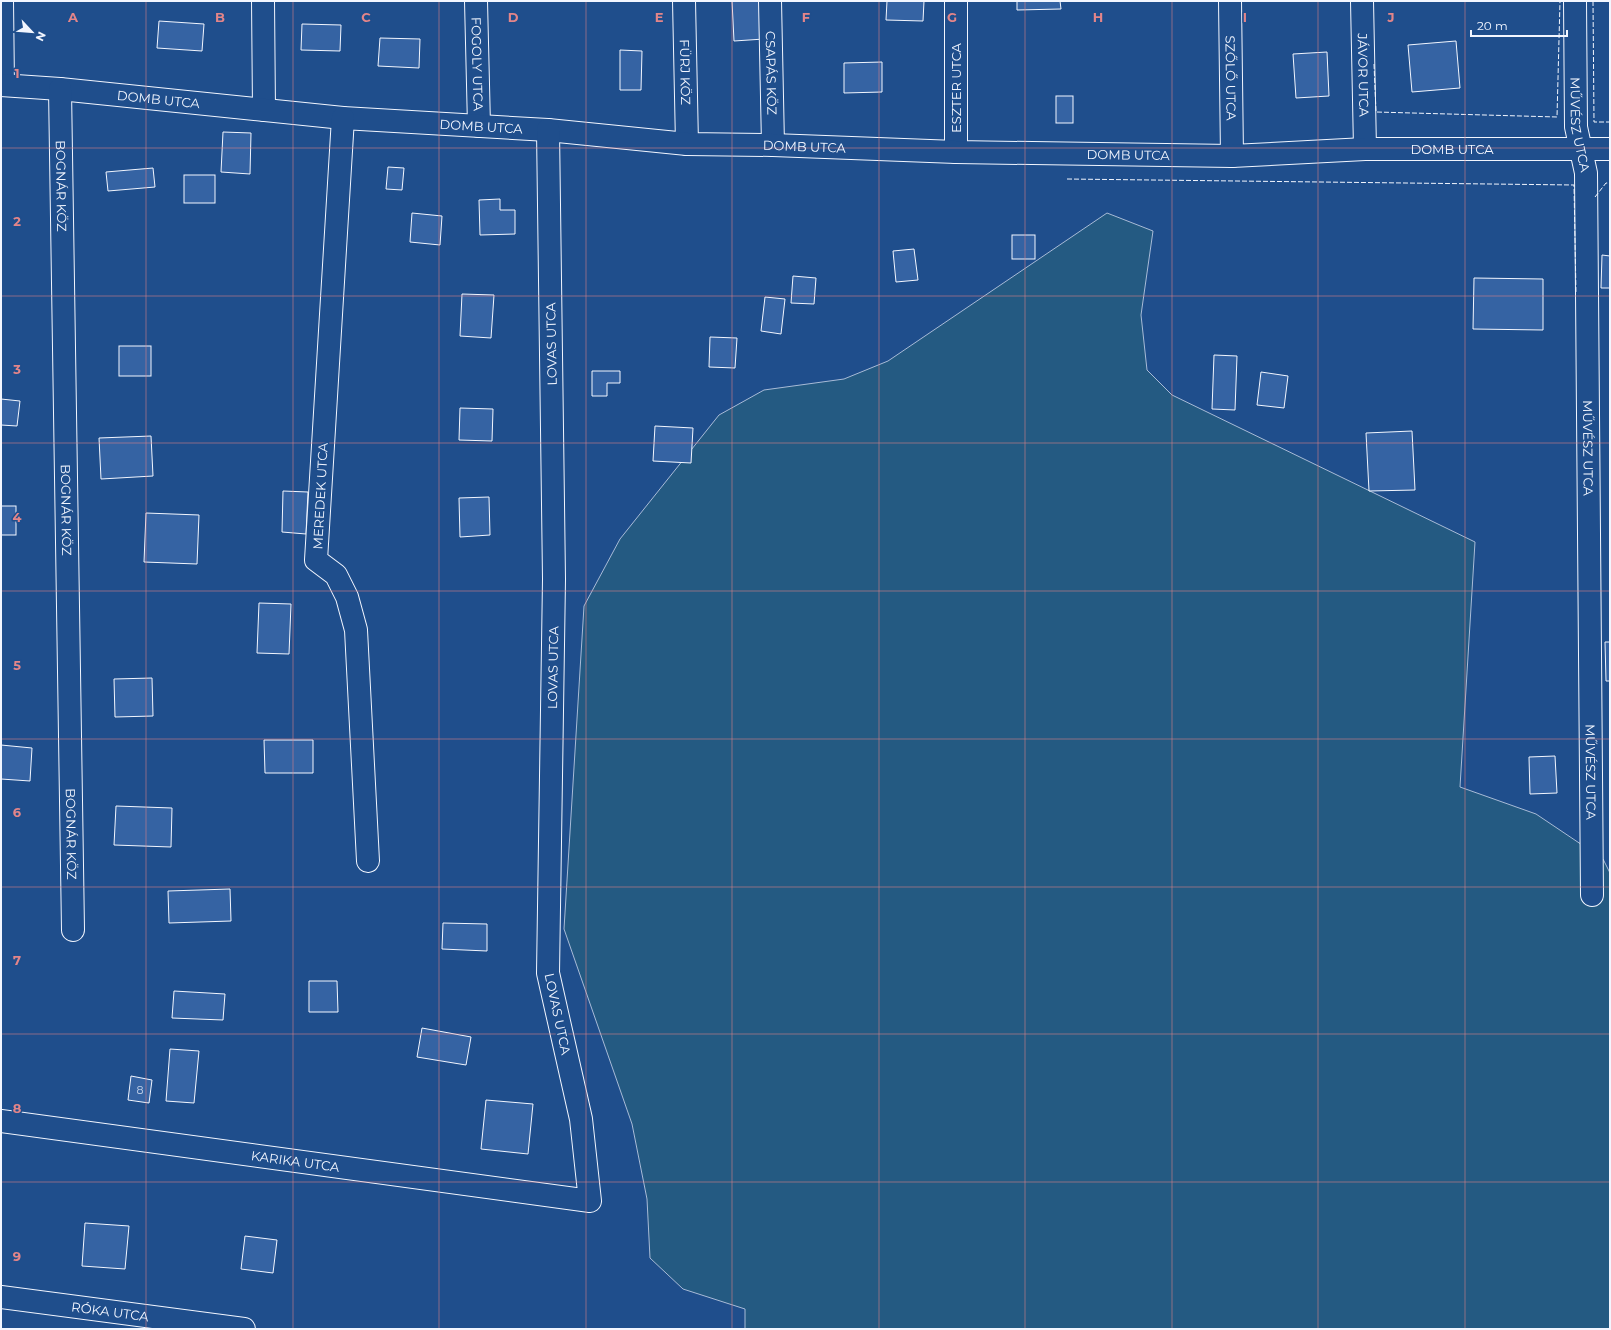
<svg xmlns="http://www.w3.org/2000/svg" width="1611" height="1330" font-family="Montserrat,sans-serif">
	<style>
		.green { fill: #245a82; stroke: #a8bbd7 }
		.building { fill: #3563a3; stroke: #f2f6ff }
		.lines { fill: none; stroke-linecap: round; stroke-linejoin: round }
		.street-casing { stroke: #f2f6ff; stroke-width: 24 }
		.street { stroke: #1f4e8c; stroke-width: 22 }
		.fence { stroke: #f2f6ff; stroke-width: 1; stroke-dasharray: 5 2; stroke-linecap: butt }
		.grid { fill: none; stroke: #e38589; stroke-width: 1; stroke-opacity: 0.55 }
		.labels { text-anchor: middle; stroke-width: 3; stroke-linejoin: round; paint-order: stroke }
		.number-label { font-size: 11px; fill: #c3d1e8 }
		.street-label { font-size: 13px; fill: #f2f6ff; stroke: #1f4e8c }
		.grid-label { font-size: 13px; text-anchor: middle; font-weight: bold; fill: #e38589; stroke: #1f4e8c; stroke-width: 3; stroke-linejoin: round; paint-order: stroke }
	</style>
	<rect width="100%" height="100%" fill="#1f4e8c"/>
	<!-- green -->
	<path class="green" d="M1107,213L1153,231L1141,315L1147,370L1172,395L1475,542L1460,787L1536,814L1603,859L1610,873V1329H745V1309L683,1289L650,1258L647,1199L632,1124L564,929L584,606L620,539L719,415L764,390L844,379L888,361Z"/>
	<!-- building -->
	<g class="building">
		<path d="M732,1H762L764,39L734,41Z"/>
		<path d="M887,1H924L923,21L886,20Z"/>
		<path d="M1017,1H1060L1061,9L1017,10Z"/>
		<path d="M159,21L204,24L202,51L157,48Z"/>
		<path d="M302,24L341,25L340,51L301,50Z"/>
		<path d="M380,38L420,39L419,68L378,66Z"/>
		<path d="M1456,41L1460,88L1412,92L1408,45Z"/>
		<path d="M620,50L642,51L641,90H620Z"/>
		<path d="M1327,52L1329,96L1296,98L1293,54Z"/>
		<path d="M882,62V92L844,93V63Z"/>
		<rect x="1056" y="96" width="17" height="27"/>
		<path d="M223,132L251,133L250,174L221,172Z"/>
		<path d="M388,167L404,168L402,190L386,189Z"/>
		<path d="M153,168L155,187L108,191L106,172Z"/>
		<rect x="184" y="175" width="31" height="28"/>
		<path d="M500,199V210H515V234L480,235L479,200Z"/>
		<path d="M412,213L442,216L440,245L410,242Z"/>
		<rect x="1012" y="235" width="23" height="24"/>
		<path d="M914,249L918,280L896,282L893,251Z"/>
		<path d="M1602,255L1610,256V288H1601Z"/>
		<path d="M793,276L816,278L814,304L791,303Z"/>
		<path d="M1474,278L1543,279V330L1473,329Z"/>
		<path d="M462,294L494,295L491,338L460,336Z"/>
		<path d="M765,297L785,299L781,334L761,331Z"/>
		<path d="M710,337L737,338L735,368L709,367Z"/>
		<rect x="119" y="346" width="32" height="30"/>
		<path d="M1214,355L1237,356L1235,410L1212,409Z"/>
		<path d="M592,371H620V383H607V396H592Z"/>
		<path d="M1261,372L1288,376L1284,408L1257,405Z"/>
		<path d="M1,399L20,401L17,426L1,425Z"/>
		<path d="M460,408L493,409L492,441L459,440Z"/>
		<path d="M655,426L693,428L691,463L653,461Z"/>
		<path d="M1412,431L1415,490L1369,491L1366,433Z"/>
		<path d="M151,436L153,476L101,479L99,438Z"/>
		<path d="M283,491L308,492L306,534L282,532Z"/>
		<path d="M489,497L490,535L460,537L459,498Z"/>
		<rect x="1" y="506" width="15" height="29"/>
		<path d="M146,513L199,515L197,564L144,562Z"/>
		<path d="M259,603L291,604L289,654L257,653Z"/>
		<path d="M1605,642H1610V681H1606Z"/>
		<path d="M152,678L153,716L115,717L114,679Z"/>
		<path d="M264,740H313V773H265Z"/>
		<path d="M1,745L32,748L30,781L1,779Z"/>
		<path d="M1555,756L1557,793L1530,794L1529,757Z"/>
		<path d="M116,806L172,808L171,847L114,845Z"/>
		<path d="M230,889L231,921L169,923L168,891Z"/>
		<path d="M443,923L487,924V951L442,949Z"/>
		<path d="M309,981H337L338,1012H309Z"/>
		<path d="M174,991L225,994L223,1020L172,1018Z"/>
		<path d="M422,1028L471,1037L466,1065L417,1057Z"/>
		<path d="M170,1049L199,1051L194,1103L166,1101Z"/>
		<path d="M131,1076L152,1080L149,1103L128,1100Z"/>
		<path d="M486,1100L533,1104L528,1154L481,1149Z"/>
		<path d="M85,1223L129,1226L125,1269L82,1266Z"/>
		<path d="M245,1236L277,1240L273,1273L241,1269Z"/>
	</g>
	<g class="lines">
		<!-- street casing -->
		<g class="street-casing">
			<g id="street">
				<path d="M2,1L3,85"/>
				<path d="M263,1L264,110"/>
				<path id="s1" d="M476,1L479,126"/>
				<path id="s2" d="M684,1L687,144"/>
				<path id="s3" d="M770,1L773,145"/>
				<path d="M956,1V152"/>
				<path id="s4" d="M1230,1L1232,156"/>
				<path id="s5" d="M1362,1L1365,149"/>
				<path id="s6" d="M1575,1L1576,127L1586,173L1592,895"/>
				<path id="s7" d="M1,85L60,89L343,118L548,130L687,144L773,145L956,152L1232,156L1365,149H1610"/>
				<path id="s8" d="M60,89L73,930"/>
				<path d="M343,118L316,560L336,575L347,597L356,630L368,861"/>
				<path id="s9" d="M1,1121L590,1201L581,1119L548,973L554,579L548,130"/>
				<path id="s10" d="M1,1297L244,1329"/>
			</g>
		</g>
		<!-- street -->
		<use href="#street" class="street"/>
		<!-- fence -->
		<g class="fence">
			<path d="M1593,1L1594,122H1610"/>
			<path d="M1374,64L1376,112L1557,117L1560,1"/>
			<path d="M1067,179L1574,185L1576,294"/>
			<path d="M1595,197L1606,183H1610"/>
		</g>
	</g>
	<!-- grid -->
	<path class="grid" d="M146,1V1329M293,1V1329M439,1V1329M586,1V1329M732,1V1329M879,1V1329M1025,1V1329M1172,1V1329M1318,1V1329M1465,1V1329M1,148H1610M1,296H1610M1,443H1610M1,591H1610M1,739H1610M1,887H1610M1,1034H1610M1,1182H1610"/>
	<g class="labels">
		<!-- number labels -->
		<g class="number-label">
			<text x="140" y="1094">8</text>
		</g>
		<!-- street labels -->
		<g class="street-label">
			<text dy="5" stroke="none"><textPath href="#s1" startOffset="63">FOGOLY UTCA</textPath></text>
			<text dy="5" stroke="none"><textPath href="#s2" startOffset="71">FÜRJ KÖZ</textPath></text>
			<text dy="5" stroke="none"><textPath href="#s3" startOffset="72">CSAPÁS KÖZ</textPath></text>
			<text dy="5" stroke="none"><textPath href="#s5" startOffset="74">JÁVOR UTCA</textPath></text>
			<text dy="5" stroke="none"><textPath href="#s4" startOffset="77">SZŐLŐ UTCA</textPath></text>
			<text transform="translate(956 88) rotate(-90)" y="5">ESZTER UTCA</text>
			<text dy="5" stroke="none"><textPath href="#s7" startOffset="158">DOMB UTCA</textPath></text>
			<text dy="5" stroke="none"><textPath href="#s6" startOffset="124">MŰVÉSZ UTCA</textPath></text>
			<text dy="5" stroke="none"><textPath href="#s7" startOffset="482">DOMB UTCA</textPath></text>
			<text dy="5" stroke="none"><textPath href="#s7" startOffset="806">DOMB UTCA</textPath></text>
			<text dy="5" stroke="none"><textPath href="#s7" startOffset="1454">DOMB UTCA</textPath></text>
			<text dy="5" stroke="none"><textPath href="#s7" startOffset="1130">DOMB UTCA</textPath></text>
			<text dy="5" stroke="none"><textPath href="#s8" startOffset="97">BOGNÁR KÖZ</textPath></text>
			<text transform="translate(551 344) rotate(-91)" y="5">LOVAS UTCA</text>
			<text dy="5" stroke="none"><textPath href="#s6" startOffset="448">MŰVÉSZ UTCA</textPath></text>
			<text transform="translate(320 496) rotate(-87)" y="5">MEREDEK UTCA</text>
			<text dy="5" stroke="none"><textPath href="#s8" startOffset="421">BOGNÁR KÖZ</textPath></text>
			<text dy="5" stroke="none"><textPath href="#s9" startOffset="1132">LOVAS UTCA</textPath></text>
			<text dy="5" stroke="none"><textPath href="#s6" startOffset="772">MŰVÉSZ UTCA</textPath></text>
			<text dy="5" stroke="none"><textPath href="#s8" startOffset="745">BOGNÁR KÖZ</textPath></text>
			<text transform="translate(558 1014) rotate(78)" y="5">LOVAS UTCA</text>
			<text dy="5" stroke="none"><textPath href="#s9" startOffset="297">KARIKA UTCA</textPath></text>
			<text dy="5" stroke="none"><textPath href="#s10" startOffset="110">RÓKA UTCA</textPath></text>
		</g>
	</g>
	<g class="grid-label">
		<text x="73" y="22">A</text>
		<text x="220" y="22">B</text>
		<text x="366" y="22">C</text>
		<text x="513" y="22">D</text>
		<text x="659" y="22">E</text>
		<text x="806" y="22">F</text>
		<text x="952" y="22">G</text>
		<text x="1098" y="22">H</text>
		<text x="1245" y="22">I</text>
		<text x="1391" y="22">J</text>
		<text x="17" y="78">1</text>
		<text x="17" y="226">2</text>
		<text x="17" y="374">3</text>
		<text x="17" y="522">4</text>
		<text x="17" y="670">5</text>
		<text x="17" y="817">6</text>
		<text x="17" y="965">7</text>
		<text x="17" y="1113">8</text>
		<text x="17" y="1261">9</text>
	</g>
	<!-- border -->
	<rect width="1611" height="1330" fill="none" stroke="#f2f6ff" stroke-width="4"/>
	<!-- north arrow -->
	<g transform="translate(32 32) rotate(116)" stroke="#1f4e8c" stroke-width="3" paint-order="stroke">
	<path d="M0-3L7 15L0 10L-7 15Z" fill="#f2f6ff"/>
	<text y="-6" font-size="11" font-weight="bold" text-anchor="middle" fill="#f2f6ff">N</text>
	</g>
	<!-- scale -->
	<path d="M1471 30v6h96v-6" fill="none" stroke="#f2f6ff" stroke-width="2"/>
	<text x="1477" y="30" font-size="12" fill="#f2f6ff" stroke="#1f4e8c" stroke-width="3" paint-order="stroke">20 m</text>
</svg>
